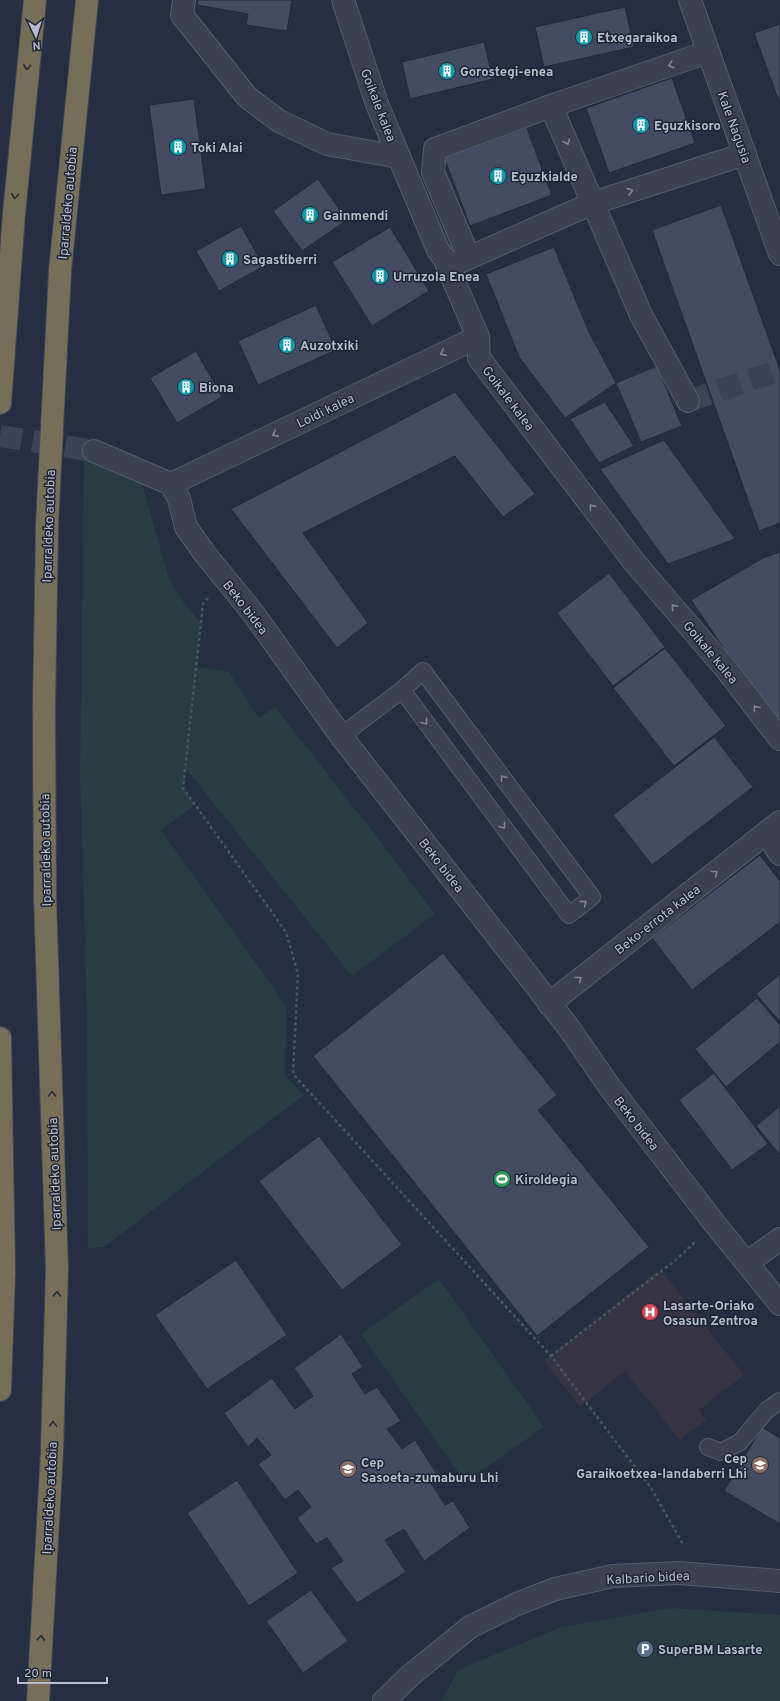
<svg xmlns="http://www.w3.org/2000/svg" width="780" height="1701" font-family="Overpass,sans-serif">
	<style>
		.medical { fill: #363342 }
		.green { fill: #283c42 }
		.building { fill: #434c60; stroke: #212838 }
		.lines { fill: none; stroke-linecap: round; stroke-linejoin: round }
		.street-tunnel { stroke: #3c4356; stroke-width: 22; stroke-dasharray: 22 11; stroke-linecap: butt }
		.lane-casing { stroke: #555c6b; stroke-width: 18 }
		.street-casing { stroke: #555c6b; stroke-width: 24 }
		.highway-casing { stroke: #424958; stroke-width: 24 }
		.path { stroke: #47595f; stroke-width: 2.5; stroke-dasharray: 3 3; stroke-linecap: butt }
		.lane { stroke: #3b4151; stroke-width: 16 }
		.street { stroke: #3b4151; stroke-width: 22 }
		.highway { stroke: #766e58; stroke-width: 22 }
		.oneway { stroke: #7f8594 }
		.oneway2 { stroke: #282d39 }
		.labels { text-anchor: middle; stroke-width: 3; stroke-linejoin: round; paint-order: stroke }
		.poi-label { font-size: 13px; font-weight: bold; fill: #b7bccb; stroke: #1f2636; text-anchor: start }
		.street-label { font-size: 13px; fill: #b7bccb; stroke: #1f2636 }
	</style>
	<rect width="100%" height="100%" fill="#262e41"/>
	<!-- medical -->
	<path class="medical" d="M660,1269L744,1375L699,1410L706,1420L680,1440L625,1371L580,1407L544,1361Z"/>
	<!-- green -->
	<g class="green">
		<path d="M84,449L138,470L169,579L184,603L201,623L197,667L229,672L259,718L275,707L377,837L435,914L352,976L186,769L183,788L195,805L161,830L287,1007L285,1075L304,1095L104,1247L88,1248L87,1009L80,775Z"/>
		<path d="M439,1279L544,1427L465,1482L361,1334Z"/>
		<path d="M671,1608L780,1615V1701H442L458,1670L561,1627Z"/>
	</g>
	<!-- building -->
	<g class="building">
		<path d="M198,0H292L287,31L246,25L248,14L197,5Z"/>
		<path d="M625,7L634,47L544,67L535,27Z"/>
		<path d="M780,24V104L754,33Z"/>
		<path d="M484,42L493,79L410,99L402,62Z"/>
		<path d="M672,78L695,143L609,173L586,108Z"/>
		<path d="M194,99L206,189L161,195L149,105Z"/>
		<path d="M526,126L552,195L470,226L444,157Z"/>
		<path d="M318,179L347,220L302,251L273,211Z"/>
		<path d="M721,205L780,370V523L759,531L652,230Z"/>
		<path d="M241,226L264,266L219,291L196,251Z"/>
		<path d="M390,227L429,291L372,326L332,262Z"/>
		<path d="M554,247L588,330L616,383L565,418L519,357L486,274Z"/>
		<path d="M316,305L336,350L258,385L238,341Z"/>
		<path d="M196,351L222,397L177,423L150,378Z"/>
		<path d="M657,366L682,426L641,442L616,383Z"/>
		<path d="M455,392L535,494L503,517L455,456L303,533L368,623L337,648L231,509Z"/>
		<path d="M605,402L634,446L599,463L570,419Z"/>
		<path d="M664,440L735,539L668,564L600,469Z"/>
		<path d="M780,552V720L752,690L691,600L763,558Z"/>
		<path d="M609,573L665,647L613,686L557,613Z"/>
		<path d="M665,648L726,726L674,766L613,688Z"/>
		<path d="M714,737L753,787L652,865L613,815Z"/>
		<path d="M760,855L780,881V922L692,990L652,938Z"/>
		<path d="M443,953L557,1095L538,1110L649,1247L537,1336L313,1056Z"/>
		<path d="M780,974V1022L756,994Z"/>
		<path d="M757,998L780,1025V1042L726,1087L695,1049Z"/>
		<path d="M714,1073L768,1144L732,1170L679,1100Z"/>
		<path d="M780,1106V1155L756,1126Z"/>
		<path d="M319,1136L402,1245L342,1290L259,1181Z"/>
		<path d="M236,1260L287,1335L207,1389L155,1315Z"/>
		<path d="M341,1334L363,1367L352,1374L365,1394L377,1387L401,1421L387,1429L402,1449L415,1440L437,1474L429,1480L445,1505L453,1501L470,1528L424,1561L404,1529L385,1540L406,1572L357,1603L331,1568L343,1561L327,1538L316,1544L297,1518L311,1507L298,1490L285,1500L258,1464L271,1455L257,1438L248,1447L224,1413L272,1378L295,1409L313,1396L294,1368Z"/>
		<path d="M762,1427L780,1438V1524L724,1491Z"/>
		<path d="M237,1480L298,1573L249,1606L187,1513Z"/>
		<path d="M311,1590L348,1641L303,1673L266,1621Z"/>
	</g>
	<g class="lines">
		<!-- street-tunnel -->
		<g class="street-tunnel">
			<path d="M688,401L780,370"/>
			<path d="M0,436L94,451"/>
		</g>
		<!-- lane casing -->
		<g class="lane-casing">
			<g id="lane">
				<path d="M341,736L402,690L423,671L592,897L569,915L402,690"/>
				<path d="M708,1447L721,1452L740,1442L767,1410L780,1401"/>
			</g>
		</g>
		<!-- street casing -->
		<g class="street-casing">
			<g id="street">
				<path d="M184,0L182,15L247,97L279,121L327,144L399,157"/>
				<path d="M343,0L377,104L438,250L444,258L478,337L479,358L635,563L726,669L780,739"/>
				<path d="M690,0L780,254"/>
				<path d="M551,106L641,315L688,401"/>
				<path d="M469,258L433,172L435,149L551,106L708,52"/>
				<path d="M457,263L593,203L745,154"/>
				<path d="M94,451L171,484L179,499L186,527L205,554L253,613L341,736L569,1028L609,1086L715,1224L780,1304"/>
				<path d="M171,484L478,337"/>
				<path d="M766,833L780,854"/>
				<path d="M549,1004L780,822"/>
				<path d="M747,1263L780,1239"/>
				<path d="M384,1701L412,1674L470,1627L517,1604L555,1589L613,1576L679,1573L780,1581"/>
			</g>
		</g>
		<!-- highway casing -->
		<g class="highway-casing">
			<g id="highway">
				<path d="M0,403L14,214L35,0"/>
				<path d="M0,1038L4,1272L0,1390"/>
				<path d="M38,1701L52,1451L57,1269L45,898L44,709L47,525L60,271L87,0"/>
			</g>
		</g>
		<!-- path -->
		<g class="path">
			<path d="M208,598L203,604L183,788L286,932L298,974L293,1074L551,1356L651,1488L684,1546"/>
			<path d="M551,1356L677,1259L695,1242"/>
		</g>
		<!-- lane -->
		<use href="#lane" class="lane"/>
		<!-- street -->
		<use href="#street" class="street"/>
		<!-- highway -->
		<use href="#highway" class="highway"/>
	</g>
	<!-- one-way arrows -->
	<defs><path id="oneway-chevron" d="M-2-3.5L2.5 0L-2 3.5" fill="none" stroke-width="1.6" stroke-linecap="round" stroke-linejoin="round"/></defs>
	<g class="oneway">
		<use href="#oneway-chevron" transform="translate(671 65) rotate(161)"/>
		<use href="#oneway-chevron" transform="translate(567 142) rotate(67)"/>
		<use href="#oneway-chevron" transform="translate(630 191) rotate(-18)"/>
		<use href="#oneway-chevron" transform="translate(443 353) rotate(154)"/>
		<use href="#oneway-chevron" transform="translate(275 434) rotate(154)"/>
		<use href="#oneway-chevron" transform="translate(592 507) rotate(-128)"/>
		<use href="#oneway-chevron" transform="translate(674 607) rotate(-131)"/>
		<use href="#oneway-chevron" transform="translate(756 708) rotate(-128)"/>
		<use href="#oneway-chevron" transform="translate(425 722) rotate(53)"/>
		<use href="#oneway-chevron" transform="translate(503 778) rotate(-127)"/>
		<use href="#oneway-chevron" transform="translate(503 826) rotate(53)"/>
		<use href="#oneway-chevron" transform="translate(715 873) rotate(-38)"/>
		<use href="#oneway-chevron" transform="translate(584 903) rotate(-37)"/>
		<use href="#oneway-chevron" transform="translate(579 979) rotate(-38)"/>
	</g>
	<g class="oneway2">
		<use href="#oneway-chevron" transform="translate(27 67) rotate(95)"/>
		<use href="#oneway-chevron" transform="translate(15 196) rotate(95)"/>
		<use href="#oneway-chevron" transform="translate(52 1094) rotate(-92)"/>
		<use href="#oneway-chevron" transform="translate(57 1294) rotate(-88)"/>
		<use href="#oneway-chevron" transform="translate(53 1424) rotate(-88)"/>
		<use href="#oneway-chevron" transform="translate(41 1638) rotate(-87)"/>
	</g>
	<!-- icons -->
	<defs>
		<g id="building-disc" transform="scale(0.9)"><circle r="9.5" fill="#0f9aa8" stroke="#1f2636"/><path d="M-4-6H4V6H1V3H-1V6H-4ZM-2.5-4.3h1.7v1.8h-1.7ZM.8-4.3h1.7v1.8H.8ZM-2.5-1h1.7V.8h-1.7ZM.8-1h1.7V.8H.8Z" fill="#fff"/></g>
		<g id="stadium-disc" transform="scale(0.9)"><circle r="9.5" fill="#2e9e5b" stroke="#1f2636"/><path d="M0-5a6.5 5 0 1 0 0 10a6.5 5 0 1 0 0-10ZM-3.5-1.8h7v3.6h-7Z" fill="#fff"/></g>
		<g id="hospital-disc" transform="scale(0.9)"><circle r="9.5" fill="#e0444e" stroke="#1f2636"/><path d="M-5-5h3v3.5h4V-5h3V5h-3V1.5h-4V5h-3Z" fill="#fff"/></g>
		<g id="school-disc" transform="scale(0.9)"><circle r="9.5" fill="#8d6e63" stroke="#1f2636"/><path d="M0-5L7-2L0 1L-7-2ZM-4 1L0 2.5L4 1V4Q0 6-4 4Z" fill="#fff"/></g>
		<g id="parking-disc" transform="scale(0.9)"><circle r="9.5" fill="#5c6f8a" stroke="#1f2636"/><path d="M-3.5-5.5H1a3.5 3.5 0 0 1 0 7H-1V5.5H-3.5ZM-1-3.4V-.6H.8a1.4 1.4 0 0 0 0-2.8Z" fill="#fff"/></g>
	</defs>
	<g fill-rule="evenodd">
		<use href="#building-disc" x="584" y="37"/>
		<use href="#building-disc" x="447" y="71"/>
		<use href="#building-disc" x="641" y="125"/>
		<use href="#building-disc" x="178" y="147"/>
		<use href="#building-disc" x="498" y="176"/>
		<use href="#building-disc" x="310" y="215"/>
		<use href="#building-disc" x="230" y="259"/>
		<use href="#building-disc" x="380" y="276"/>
		<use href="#building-disc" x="287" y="345"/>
		<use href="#building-disc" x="186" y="387"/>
		<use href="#stadium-disc" x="502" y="1179"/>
		<use href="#hospital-disc" x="650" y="1312"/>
		<use href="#school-disc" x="760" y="1465"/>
		<use href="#school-disc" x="348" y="1469"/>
		<use href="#parking-disc" x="645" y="1649"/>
	</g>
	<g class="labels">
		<!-- poi labels -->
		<g class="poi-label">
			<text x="597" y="42">Etxegaraikoa</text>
			<text x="460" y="76">Gorostegi-enea</text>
			<text x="654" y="130">Eguzkisoro</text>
			<text x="191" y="152">Toki Alai</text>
			<text x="511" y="181">Eguzkialde</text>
			<text x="323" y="220">Gainmendi</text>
			<text x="243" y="264">Sagastiberri</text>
			<text x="393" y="281">Urruzola Enea</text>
			<text x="300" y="350">Auzotxiki</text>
			<text x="199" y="392">Biona</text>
			<text x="515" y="1184">Kiroldegia</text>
			<text x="663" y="1310">Lasarte-Oriako<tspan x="663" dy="15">Osasun Zentroa</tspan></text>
			<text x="747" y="1463" text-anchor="end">Cep<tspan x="747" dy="15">Garaikoetxea-landaberri Lhi</tspan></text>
			<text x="361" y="1467">Cep<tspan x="361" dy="15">Sasoeta-zumaburu Lhi</tspan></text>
			<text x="658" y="1654">SuperBM Lasarte</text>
		</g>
		<!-- street labels -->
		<g class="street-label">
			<text transform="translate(379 105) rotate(69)" y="5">Goikale kalea</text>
			<text transform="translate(735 127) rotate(70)" y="5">Kale Nagusia</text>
			<text transform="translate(67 203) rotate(-85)" y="5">Iparraldeko autobia</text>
			<text transform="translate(509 398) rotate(53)" y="5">Goikale kalea</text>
			<text transform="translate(325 410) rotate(-26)" y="5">Loidi kalea</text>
			<text transform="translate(48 526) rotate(-88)" y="5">Iparraldeko autobia</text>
			<text transform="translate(246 607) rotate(52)" y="5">Beko bidea</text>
			<text transform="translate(711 652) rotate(50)" y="5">Goikale kalea</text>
			<text transform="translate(45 850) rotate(-91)" y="5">Iparraldeko autobia</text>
			<text transform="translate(442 865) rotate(52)" y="5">Beko bidea</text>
			<text transform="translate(657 919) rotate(-38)" y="5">Beko-errota kalea</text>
			<text transform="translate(637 1123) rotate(52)" y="5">Beko bidea</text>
			<text transform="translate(54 1174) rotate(-92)" y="5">Iparraldeko autobia</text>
			<text transform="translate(49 1498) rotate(-87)" y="5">Iparraldeko autobia</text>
			<text transform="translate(648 1577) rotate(-3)" y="5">Kalbario bidea</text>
		</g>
	</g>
	<!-- north arrow -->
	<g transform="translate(36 36) rotate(176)" stroke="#1f2636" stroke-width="3" paint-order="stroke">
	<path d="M0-3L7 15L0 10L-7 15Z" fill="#b7bccb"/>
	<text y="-6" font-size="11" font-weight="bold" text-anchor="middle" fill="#b7bccb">N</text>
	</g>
	<!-- scale -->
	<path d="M18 1677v6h89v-6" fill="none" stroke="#b7bccb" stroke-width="2"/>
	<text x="24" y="1677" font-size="12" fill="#b7bccb" stroke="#1f2636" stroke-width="3" paint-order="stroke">20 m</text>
</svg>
